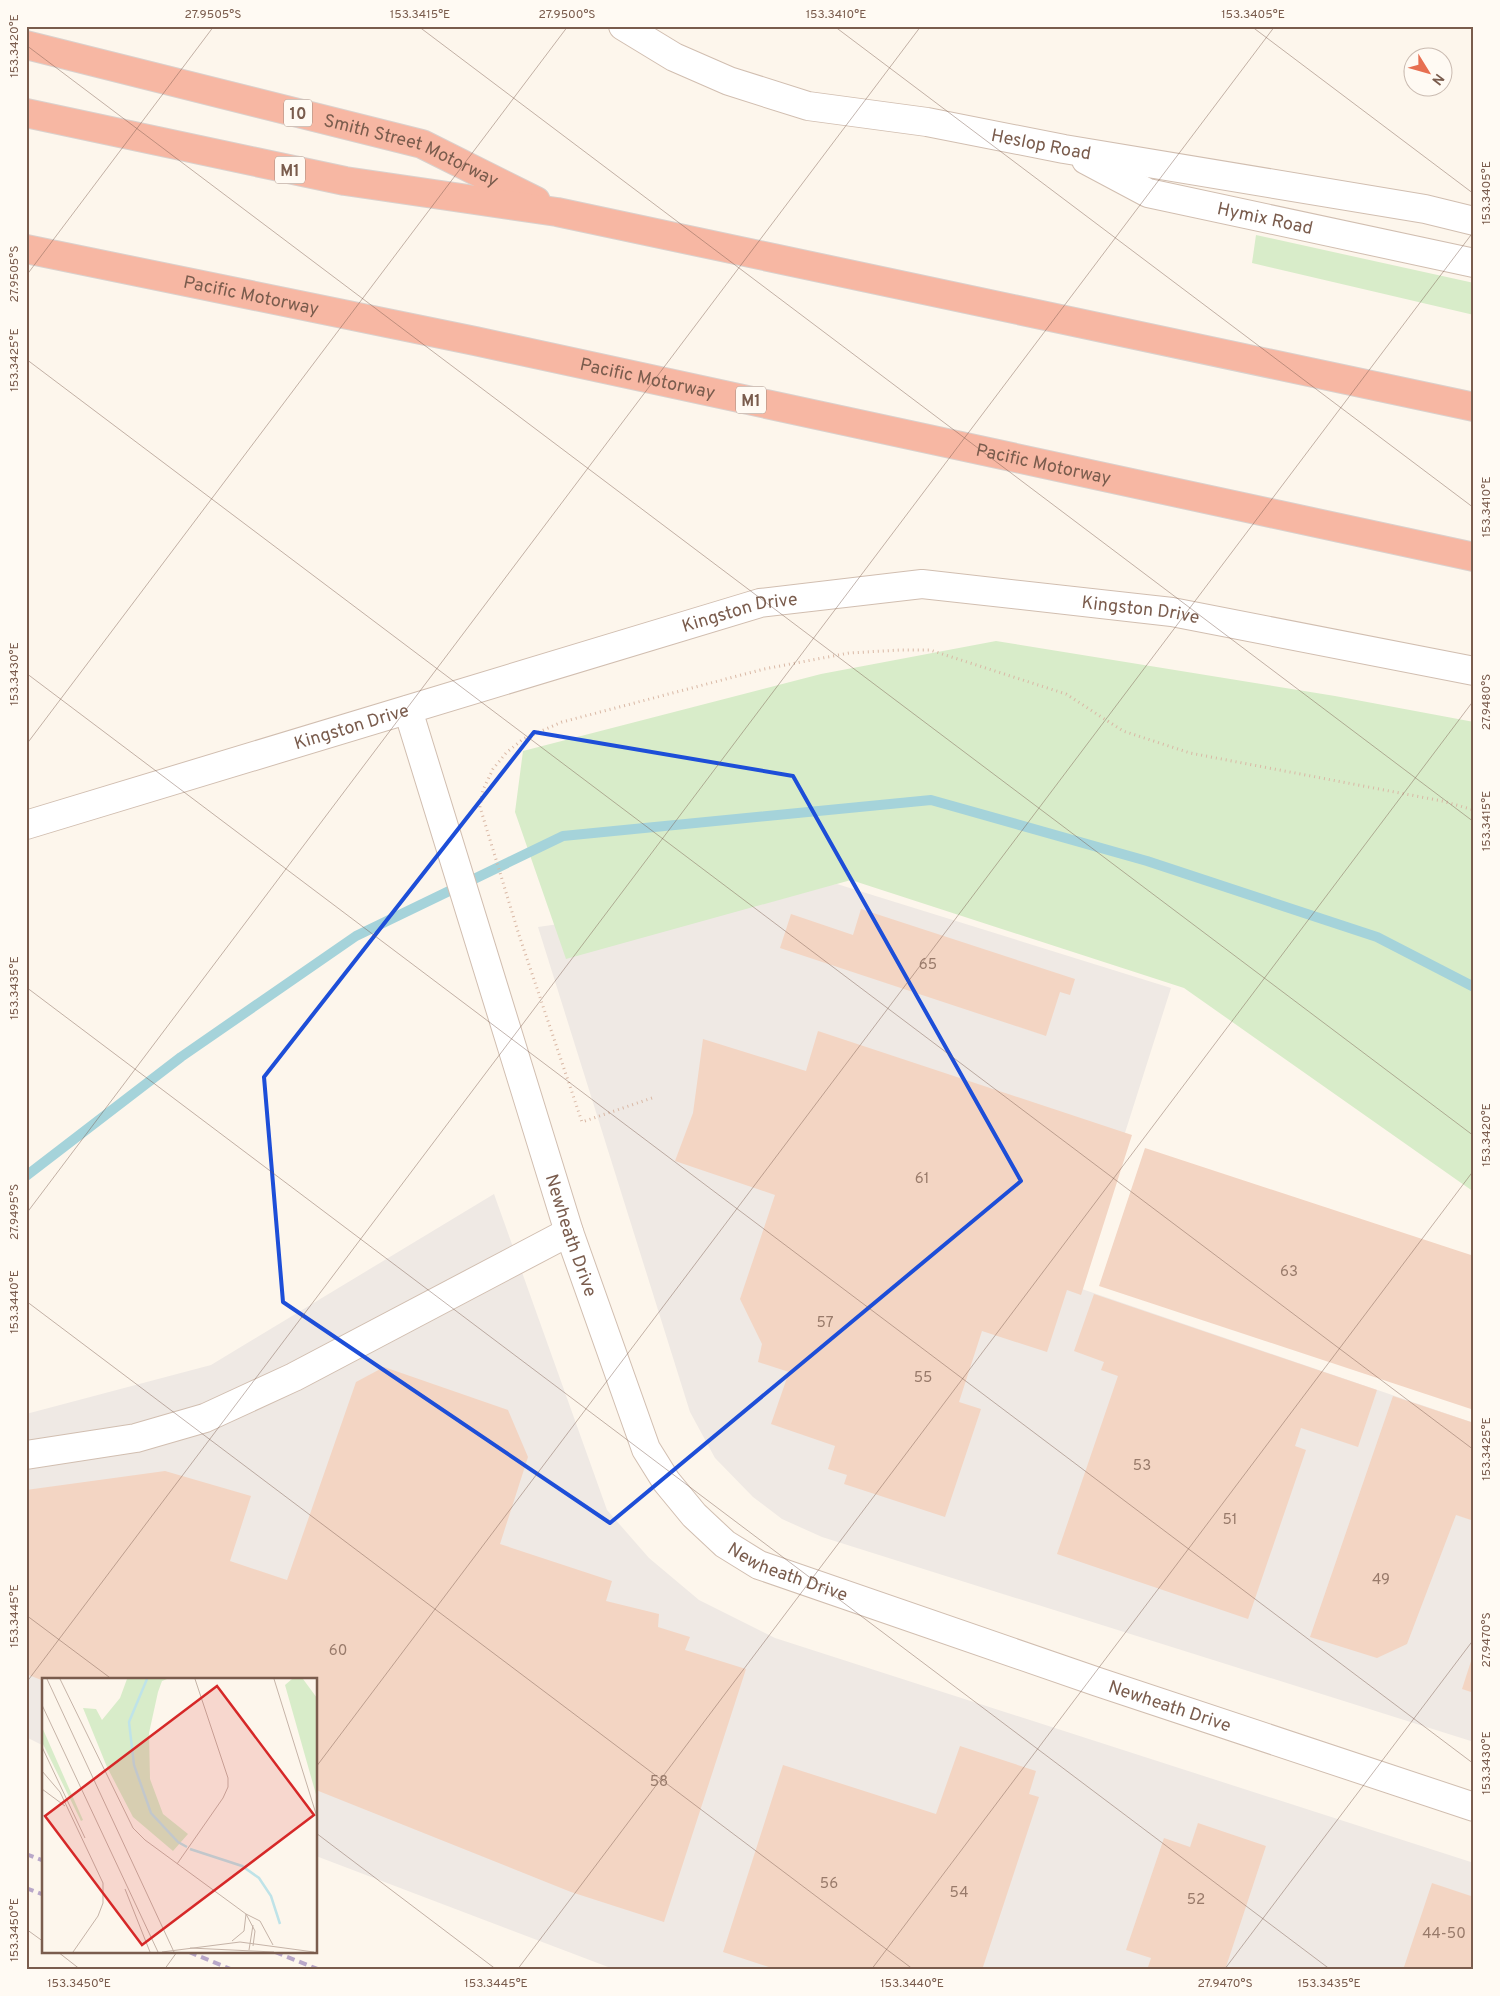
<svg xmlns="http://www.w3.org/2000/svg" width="1500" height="1996" font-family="Overpass,sans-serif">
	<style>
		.industrial { fill: #efe9e4 }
		.green { fill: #d8ecc9 }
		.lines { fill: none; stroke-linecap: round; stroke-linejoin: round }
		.stream { stroke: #a5d3da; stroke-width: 10 }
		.building { fill: #f3d5c3 }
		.minor-casing { stroke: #d1beb0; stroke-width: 30 }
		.highway-casing { stroke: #dad1cd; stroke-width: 30 }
		.path { stroke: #d9b8a5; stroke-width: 3; stroke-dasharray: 1 4; stroke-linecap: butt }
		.minor { stroke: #fff; stroke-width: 28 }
		.highway { stroke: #f7b7a3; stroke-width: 28 }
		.rail { stroke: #b9a8c9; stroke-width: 4; stroke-dasharray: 8 5; stroke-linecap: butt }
		.marked { fill: none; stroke: #1d4ed8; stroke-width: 4; stroke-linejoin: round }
		.ticks { fill: none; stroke: #7a5c4d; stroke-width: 1; stroke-opacity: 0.45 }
		.labels { text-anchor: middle; stroke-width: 4; stroke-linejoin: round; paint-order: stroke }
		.number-label { font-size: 15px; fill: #987a6a }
		.shield { fill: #fffaf3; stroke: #a28b7f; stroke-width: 1 }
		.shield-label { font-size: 16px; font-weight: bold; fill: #7a5c4d }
		.street-label { font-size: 18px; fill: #7a5c4d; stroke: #fffaf3 }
		.inset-river { fill: none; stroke: #bfe3e8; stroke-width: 2.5 }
		.inset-road { fill: none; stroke: #c5b3a7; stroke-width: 1 }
		.view { fill: #d62828; fill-opacity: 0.15; stroke: #d62828; stroke-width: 2.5 }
		.inset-edge { fill: none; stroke: #7a5c4d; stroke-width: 2.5 }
		.neatline { fill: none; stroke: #7a5c4d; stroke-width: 2 }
		.ticks-label { font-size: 12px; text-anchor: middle; fill: #7a5c4d }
	</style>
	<rect width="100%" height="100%" fill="#fdf6ec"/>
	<!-- industrial -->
	<g class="industrial">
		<path d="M837,884L1171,988L1076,1287L1474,1423V1742L822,1537L782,1519L753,1497L715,1458L690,1412L538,927Z"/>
		<path d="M494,1194L607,1510L649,1558L699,1600L775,1638L1474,1863V1970H616L316,1856V1680H44V1746L26,1737V1414L211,1365Z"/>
	</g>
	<!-- green -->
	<g class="green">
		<path d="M1256,235L1474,283V315L1252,263Z"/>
		<path d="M996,641L1335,696L1474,722V1192L1184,988L851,880L566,959L515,812L523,751L821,674Z"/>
	</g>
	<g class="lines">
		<!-- stream -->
		<path class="stream" d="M26,1176L181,1057L356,936L563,836L931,800L1147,861L1377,937L1474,987"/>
	</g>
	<!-- building -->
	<g class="building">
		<path d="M861,909L1075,979L1070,995L1060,992L1046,1036L780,948L791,914L853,935Z"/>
		<path d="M818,1031L1132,1135L1081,1295L1067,1290L1047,1352L982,1331L959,1402L981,1409L945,1517L844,1484L847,1475L828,1469L835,1446L771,1424L789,1372L758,1362L762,1344L740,1299L775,1195L675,1161L693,1113L703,1039L806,1071Z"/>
		<path d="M1145,1148L1474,1256V1410L1099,1286Z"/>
		<path d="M1094,1294L1377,1390L1358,1447L1301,1428L1295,1446L1306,1450L1248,1619L1057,1554L1118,1376L1101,1370L1104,1362L1074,1351Z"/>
		<path d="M384,1367L508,1410L528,1457L500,1544L612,1581L606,1601L659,1614L658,1627L690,1637L685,1650L746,1669L664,1922L571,1892L316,1790V1680L44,1681L26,1674V1490L165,1471L251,1496L230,1561L287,1580L356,1382Z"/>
		<path d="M1393,1396L1474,1423V1521L1456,1515L1407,1644L1377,1658L1310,1637Z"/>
		<path d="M1473,1655H1474V1693L1462,1689Z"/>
		<path d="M960,1746L1036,1771L1029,1794L1039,1797L982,1970H778L723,1952L783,1765L936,1814Z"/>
		<path d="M1198,1823L1266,1846L1225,1970H1147L1151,1958L1126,1950L1164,1838L1190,1847Z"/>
		<path d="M1432,1883L1474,1897V1970H1403Z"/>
	</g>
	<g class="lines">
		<!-- minor casing -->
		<g class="minor-casing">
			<g id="minor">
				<path id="s1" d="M623,26L674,57L729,81L808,106L927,122L1064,149L1425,209L1474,221"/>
				<path id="s2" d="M1086,160L1148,193L1474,263"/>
				<path id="s3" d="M408,710L569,1232L646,1449L666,1481L694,1515L725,1544L759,1565L1098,1682L1474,1807"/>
				<path id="s4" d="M26,825L760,603L922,584L1172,612L1474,671"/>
				<path d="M26,1455L136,1438L205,1418L294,1377L569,1232"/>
			</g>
		</g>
		<!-- highway casing -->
		<g class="highway-casing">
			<g id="highway">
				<path id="s5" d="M26,45L422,144L536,201"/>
				<path d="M26,113L345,181L557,212L1474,407"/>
				<path id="s6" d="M26,249L475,341L1474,557"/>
			</g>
		</g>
		<!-- path -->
		<path class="path" d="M652,1098L582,1122L519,935L480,807L483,790L493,769L506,753L523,739L562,722L764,669L849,653L900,650H930L1066,694L1123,731L1190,753L1442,801L1474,810"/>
		<!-- minor -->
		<use href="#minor" class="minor"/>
		<!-- highway -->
		<use href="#highway" class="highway"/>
		<!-- rail -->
		<g class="rail">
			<path d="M26,1854L44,1861"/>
			<path d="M26,1888L44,1895"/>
			<path d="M189,1952L233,1970"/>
			<path d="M275,1952L320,1970"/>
		</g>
	</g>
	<!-- marked area -->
	<path class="marked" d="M534,732L793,776L1021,1181L610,1523L283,1302L264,1077Z"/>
	<!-- ticks -->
	<path class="ticks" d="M418,26L1474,822M834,26L1474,508M1251,26L1474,194M26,45L1474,1136M26,276L214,26M26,359L1474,1450M26,673L1474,1764M26,745L568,26M26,987L1331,1970M26,1214L921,26M26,1301L914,1970M26,1615L113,1680M26,1683L1275,26M316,1767L1474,231M316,1833L497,1970M26,1929L44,1942M58,1952L81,1970M164,1970L177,1952M517,1970L1474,700M871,1970L1474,1170M1224,1970L1474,1639"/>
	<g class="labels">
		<!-- number labels -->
		<g class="number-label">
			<text x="928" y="969">65</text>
			<text x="922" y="1183">61</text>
			<text x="1289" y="1276">63</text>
			<text x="825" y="1327">57</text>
			<text x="923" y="1382">55</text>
			<text x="1142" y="1470">53</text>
			<text x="1230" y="1524">51</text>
			<text x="1381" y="1584">49</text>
			<text x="338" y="1655">60</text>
			<text x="659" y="1786">58</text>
			<text x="829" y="1888">56</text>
			<text x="959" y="1897">54</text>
			<text x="1196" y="1904">52</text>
			<text x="1444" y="1938">44-50</text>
		</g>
		<!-- shield labels -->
		<g class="shield">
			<rect x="284" y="99.5" width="28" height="27" rx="4"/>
			<rect x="275" y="156.5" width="30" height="27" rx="4"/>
			<rect x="736" y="386.5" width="30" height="27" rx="4"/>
		</g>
		<g class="shield-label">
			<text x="298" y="119">10</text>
			<text x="290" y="176">M1</text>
			<text x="751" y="406">M1</text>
		</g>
		<!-- street labels -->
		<g class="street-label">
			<text dy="6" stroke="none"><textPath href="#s1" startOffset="439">Heslop Road</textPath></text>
			<text dy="6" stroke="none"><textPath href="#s5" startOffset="400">Smith Street Motorway</textPath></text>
			<text dy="6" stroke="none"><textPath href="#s2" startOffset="190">Hymix Road</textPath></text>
			<text dy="6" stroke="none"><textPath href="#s6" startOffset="230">Pacific Motorway</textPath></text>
			<text dy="6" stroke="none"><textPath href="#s6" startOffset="635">Pacific Motorway</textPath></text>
			<text dy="6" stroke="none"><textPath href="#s6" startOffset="1040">Pacific Motorway</textPath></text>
			<text dy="6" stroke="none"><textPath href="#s4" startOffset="1150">Kingston Drive</textPath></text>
			<text dy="6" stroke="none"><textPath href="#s4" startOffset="745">Kingston Drive</textPath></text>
			<text dy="6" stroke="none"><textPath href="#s4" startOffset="340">Kingston Drive</textPath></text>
			<text dy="6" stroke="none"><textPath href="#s3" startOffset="550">Newheath Drive</textPath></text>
			<text dy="6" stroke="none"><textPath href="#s3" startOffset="970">Newheath Drive</textPath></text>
			<text dy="6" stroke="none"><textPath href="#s3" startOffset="1375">Newheath Drive</textPath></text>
		</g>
	</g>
	<!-- overview -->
	<g transform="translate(42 1678)">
		<rect width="275" height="275" fill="#fdf6ec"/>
		<path d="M85,1H125L120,3L116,14L107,55L108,101L121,136L146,156L131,173L91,139L65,89L41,30L54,31L60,42L78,20ZM250,1H261L275,20V120L243,7ZM0,49L41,142L39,143L0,64Z" fill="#d8ecc9"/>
		<path class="inset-river" d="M105,1L87,44L92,87L109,135L136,164L145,169M148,171L200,188L217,200L229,218L238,246"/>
		<path class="inset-road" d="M5,1L132,274M18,1L91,150L103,162L204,236L213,253L211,268M232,1L275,139M0,27L116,274M0,69L43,160M0,93L18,114L61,205V225L56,238L31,274M0,111L23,128M135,186L181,120L186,109V100L153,1M83,211L108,274M190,263L202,253L204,236L218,243L231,267M148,270L232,274M207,272L211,247M120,274L198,264L272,274"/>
		<path class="view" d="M175,8L272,137L100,267L3,138Z"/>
		<rect width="275" height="275" class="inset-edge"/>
	</g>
	<!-- border -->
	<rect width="1500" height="1996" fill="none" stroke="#fffaf3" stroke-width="55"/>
	<!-- north arrow -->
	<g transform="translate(1428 72) rotate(127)"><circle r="24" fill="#fffaf3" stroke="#cabbb1"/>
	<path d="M0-4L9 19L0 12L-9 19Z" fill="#e76f51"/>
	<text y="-8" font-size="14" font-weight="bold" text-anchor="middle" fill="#7a5c4d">N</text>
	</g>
	<rect x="28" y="28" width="1444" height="1940" class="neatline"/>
	<g class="ticks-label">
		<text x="213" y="18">27.9505°S</text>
		<text x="420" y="18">153.3415°E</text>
		<text x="567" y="18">27.9500°S</text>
		<text x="836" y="18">153.3410°E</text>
		<text x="1253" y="18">153.3405°E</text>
		<text transform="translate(14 46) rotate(-90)" y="4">153.3420°E</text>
		<text transform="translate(1486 193) rotate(-90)" y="4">153.3405°E</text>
		<text transform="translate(14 274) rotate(-90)" y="4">27.9505°S</text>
		<text transform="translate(14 360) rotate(-90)" y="4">153.3425°E</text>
		<text transform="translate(1486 507) rotate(-90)" y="4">153.3410°E</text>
		<text transform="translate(14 674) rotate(-90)" y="4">153.3430°E</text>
		<text transform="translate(1486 702) rotate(-90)" y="4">27.9480°S</text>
		<text transform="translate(1486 821) rotate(-90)" y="4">153.3415°E</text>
		<text transform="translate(14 988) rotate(-90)" y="4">153.3435°E</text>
		<text transform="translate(1486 1135) rotate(-90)" y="4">153.3420°E</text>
		<text transform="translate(14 1212) rotate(-90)" y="4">27.9495°S</text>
		<text transform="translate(14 1302) rotate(-90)" y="4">153.3440°E</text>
		<text transform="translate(1486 1449) rotate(-90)" y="4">153.3425°E</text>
		<text transform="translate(14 1616) rotate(-90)" y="4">153.3445°E</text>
		<text transform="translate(1486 1640) rotate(-90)" y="4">27.9470°S</text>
		<text transform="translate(1486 1763) rotate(-90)" y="4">153.3430°E</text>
		<text transform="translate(14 1930) rotate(-90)" y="4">153.3450°E</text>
		<text x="79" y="1987">153.3450°E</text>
		<text x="496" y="1987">153.3445°E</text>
		<text x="912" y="1987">153.3440°E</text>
		<text x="1225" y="1987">27.9470°S</text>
		<text x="1329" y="1987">153.3435°E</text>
	</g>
</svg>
